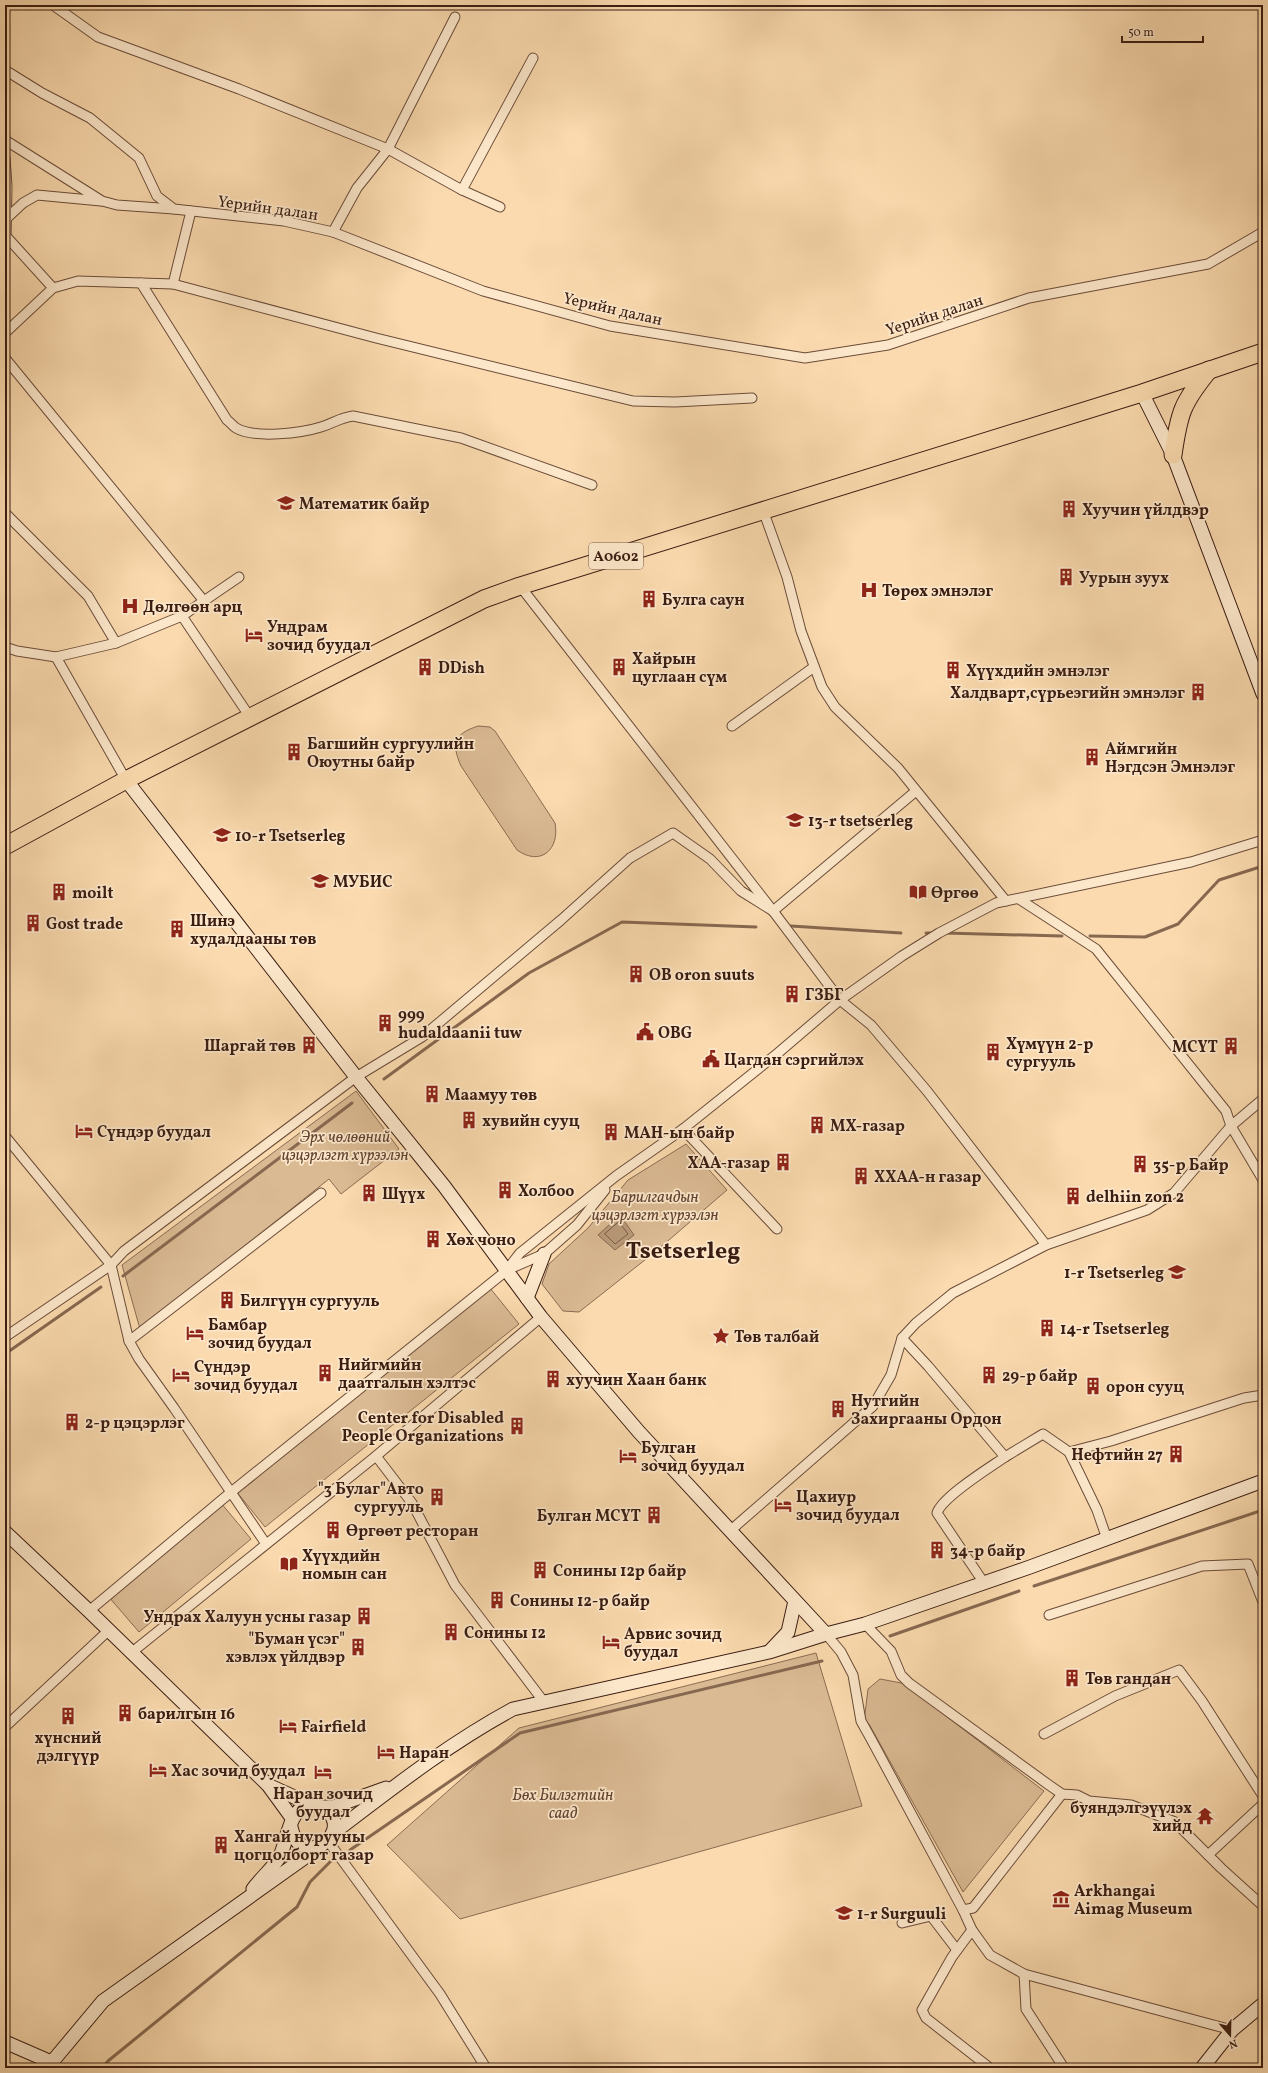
<svg xmlns="http://www.w3.org/2000/svg" width="1268" height="2073" font-family="Vollkorn,serif">
	<style>
		.green { fill: #daba93; stroke: #8a6c52 }
		.water { fill: #b99a79; stroke: #876850 }
		.lines { fill: none; stroke-linecap: round; stroke-linejoin: round }
		.shore { stroke: #7a5c46; stroke-width: 1 }
		.stream { stroke: #876850; stroke-width: 3 }
		.street-casing { stroke: #6b4c39; stroke-width: 11 }
		.secondary-casing { stroke: #3b1d12; stroke-width: 15 }
		.highway-casing { stroke: #3b1d12; stroke-width: 19 }
		.street { stroke: #fce7ca; stroke-width: 9 }
		.secondary { stroke: #fce7ca; stroke-width: 13 }
		.highway { stroke: #fadaae; stroke-width: 17 }
		.labels { text-anchor: middle; stroke-width: 3.5; stroke-linejoin: round; paint-order: stroke }
		.shield { fill: #fce7ca; stroke: #755a49; stroke-width: 1 }
		.shield-label { font-size: 15px; font-weight: bold; fill: #3b1d12 }
		.street-label { font-size: 16px; fill: #3b1d12; stroke: #fce7ca }
		.poi-label { font-size: 16px; font-weight: bold; fill: #3b1d12; stroke: #fce7ca; text-anchor: start }
		.park-label { font-size: 16px; font-style: italic; fill: #634432; stroke: #fce7ca }
		.town-label { font-size: 24px; font-weight: bold; fill: #3b1d12; stroke: #fce7ca }
	</style>
	<rect width="100%" height="100%" fill="#fadaae"/>
	<filter id="stains"><feTurbulence type="fractalNoise" baseFrequency=".005" numOctaves="4"/><feColorMatrix values="0 0 0 0 .2 0 0 0 0 .09 0 0 0 0 .02 0 0 0 .5 -.17"/></filter>
	<radialGradient id="worn" r=".72"><stop offset=".6" stop-color="#630" stop-opacity="0"/><stop offset="1" stop-color="#630" stop-opacity=".3"/></radialGradient>
	<!-- green -->
	<g class="green">
		<path d="M478,726L490,727L495,731L555,823C560,849 541,867 517,850L461,766C451,743 454,734 478,726Z"/>
		<path d="M356,1091L399,1149L341,1194L329,1179L140,1329L122,1265Z"/>
		<path d="M686,1144L727,1190L655,1252L579,1312L563,1311L542,1284L549,1264L588,1228L628,1180Z"/>
		<path d="M490,1288L519,1324L265,1527L236,1491Z"/>
		<path d="M221,1503L251,1539L139,1632L108,1596Z"/>
		<path d="M816,1653L862,1806L460,1919L387,1845L519,1728Z"/>
		<path d="M880,1679L912,1685L916,1693L1044,1791L963,1892L869,1724L864,1722L868,1689Z"/>
	</g>
	<!-- water -->
	<path class="water" d="M620,1215L634,1235L615,1250L598,1235Z"/>
	<g class="lines">
		<!-- shore -->
		<path class="shore" d="M619,1222L628,1234L615,1244L605,1234Z"/>
		<!-- stream -->
		<g class="stream">
			<path d="M791,926L901,933"/>
			<path d="M926,933H933"/>
			<path d="M944,933L1062,936"/>
			<path d="M1090,936L1145,937L1178,924L1219,880L1263,866"/>
			<path d="M384,1079L529,973L622,922L756,927"/>
			<path d="M123,1276L352,1103"/>
			<path d="M5,1354L101,1287"/>
			<path d="M1034,1586L1263,1510"/>
			<path d="M890,1636L1019,1591"/>
			<path d="M350,1850L520,1733L822,1661"/>
			<path d="M102,2068L108,2061L297,1907L310,1882L331,1861"/>
		</g>
		<!-- street casing -->
		<g class="street-casing">
			<g id="street">
				<path d="M53,5L98,37L239,89L388,149L462,190L500,207"/>
				<path d="M5,70L42,93L90,118L139,158L157,196L174,209L284,221L333,232L483,291L610,326L805,358L888,345L1029,298L1208,264L1263,232"/>
				<path d="M5,140L102,201L117,205L174,209"/>
				<path d="M5,158L7,186L6,237"/>
				<path d="M462,190L533,58"/>
				<path d="M7,218L23,203L37,195L101,201"/>
				<path d="M333,232L357,188L388,149L455,17"/>
				<path d="M5,235L53,288"/>
				<path d="M141,283L227,420C230,422 233,426 236,428C255,439 302,433 321,427C334,423 339,418 353,416L461,438L592,485"/>
				<path d="M173,284L191,211"/>
				<path d="M5,333L53,288L78,281L173,284L376,338L633,401L675,402L752,398"/>
				<path d="M5,358L204,601"/>
				<path d="M763,510L787,577L801,631L822,687L835,707L898,768L1006,901"/>
				<path d="M5,513L88,596L116,643"/>
				<path d="M520,586L773,911L840,1000L871,1025L927,1091L1046,1245"/>
				<path d="M182,616L250,717"/>
				<path d="M5,647L17,651L56,657L116,643L182,616L239,577"/>
				<path d="M56,657L126,780"/>
				<path d="M732,726L814,667"/>
				<path d="M1019,899L1096,949L1226,1111L1231,1126L1263,1180"/>
				<path d="M683,1129L777,1229"/>
				<path d="M5,1136L111,1265L129,1341L139,1359L174,1408L266,1544"/>
				<path d="M507,1270L544,1254L577,1225L605,1190"/>
				<path d="M5,1337L111,1265L124,1251L356,1077L422,1037L561,920L630,858L673,833L710,859L741,891L773,911L916,791"/>
				<path d="M902,1338L928,1366L1005,1457C989,1468 942,1497 937,1513L984,1583"/>
				<path d="M129,1341L321,1193"/>
				<path d="M1069,1452L1111,1441L1244,1398L1263,1395"/>
				<path d="M376,1456L412,1503L455,1585L544,1702"/>
				<path d="M1005,1457L1043,1434L1069,1452L1097,1510L1107,1539"/>
				<path d="M731,1530L873,1406L891,1375L902,1338L916,1323L953,1293L1046,1245L1147,1210L1174,1193L1231,1126L1263,1099"/>
				<path d="M89,1611L230,1493L506,1271L520,1253L616,1176L683,1129L778,1053L840,1000L902,956L939,933L996,903L1191,862L1263,840"/>
				<path d="M1049,1615L1202,1566L1248,1564L1263,1602"/>
				<path d="M865,1624L891,1651L901,1675L909,1683L1049,1785L1062,1794L1077,1795L1089,1801L1131,1805L1175,1822L1221,1868L1263,1906"/>
				<path d="M826,1634L841,1652L853,1675L861,1721L871,1739L963,1910L972,1930L990,1955L1024,1974L1232,2030"/>
				<path d="M131,1653L376,1456L541,1317"/>
				<path d="M5,1727L108,1631"/>
				<path d="M1044,1734L1115,1696L1179,1670L1202,1701L1263,1796"/>
				<path d="M328,1841L440,1994L486,2068"/>
				<path d="M1208,1855L1263,1804"/>
				<path d="M963,1910L973,1908L1062,1794"/>
				<path d="M902,1923L931,1916L957,1950"/>
				<path d="M972,1930L952,1957L922,2010L926,2018L990,2068"/>
				<path d="M1024,1974L1026,2009L1064,2068"/>
			</g>
		</g>
		<!-- secondary casing -->
		<g class="secondary-casing">
			<g id="secondary">
				<path d="M1142,393L1173,455L1263,694"/>
				<path d="M126,780L356,1077L444,1186L541,1317L639,1432L826,1634"/>
				<path d="M527,1298L544,1254"/>
				<path d="M5,1532L89,1611L268,1785L292,1818"/>
				<path d="M771,1650L788,1632L795,1601"/>
				<path d="M270,1786L312,1805"/>
				<path d="M320,1807H333L386,1788"/>
				<path d="M332,1834C390,1790 448,1744 513,1709L769,1652L826,1634L865,1624L1030,1567L1263,1481"/>
				<path d="M253,1889C261,1878 274,1867 280,1856C287,1842 289,1811 306,1806C313,1804 320,1806 326,1810C355,1833 300,1872 291,1827"/>
				<path d="M5,2042L51,2062"/>
				<path d="M47,2068L103,2001L321,1846"/>
				<path d="M1202,2068L1232,2030L1263,2004"/>
			</g>
		</g>
		<!-- highway casing -->
		<g class="highway-casing">
			<g id="highway">
				<path d="M1173,455C1179,413 1182,403 1209,370"/>
				<path d="M5,846L126,780L484,599L520,586L1142,393L1263,352"/>
			</g>
		</g>
		<!-- street -->
		<use href="#street" class="street"/>
		<!-- secondary -->
		<use href="#secondary" class="secondary"/>
		<!-- highway -->
		<use href="#highway" class="highway"/>
	</g>
	<!-- icons -->
	<defs>
		<g id="university-bare" transform="scale(1.38)"><path d="M0-5L7-2L0 1L-7-2ZM-4 1L0 2.5L4 1V4Q0 6-4 4Z" fill="#8f2418" stroke="#fce7ca" stroke-width="2.5" paint-order="stroke"/></g>
		<g id="building-bare" transform="scale(1.38)"><path d="M-4-6H4V6H1V3H-1V6H-4ZM-2.5-4.3h1.7v1.8h-1.7ZM.8-4.3h1.7v1.8H.8ZM-2.5-1h1.7V.8h-1.7ZM.8-1h1.7V.8H.8Z" fill="#8f2418" stroke="#fce7ca" stroke-width="2.5" paint-order="stroke"/></g>
		<g id="hospital-bare" transform="scale(1.38)"><path d="M-5-5h3v3.5h4V-5h3V5h-3V1.5h-4V5h-3Z" fill="#8f2418" stroke="#fce7ca" stroke-width="2.5" paint-order="stroke"/></g>
		<g id="hotel-bare" transform="scale(1.38)"><path d="M-6-4.5h1.5V1H6V5H4.5V3h-9V5H-6ZM-4 0a1.8 1.8 0 1 1 3.6 0ZM.5 0V-2.5h3Q6-2.5 6 0Z" fill="#8f2418" stroke="#fce7ca" stroke-width="2.5" paint-order="stroke"/></g>
		<g id="school-bare" transform="scale(1.38)"><path d="M0-5L7-2L0 1L-7-2ZM-4 1L0 2.5L4 1V4Q0 6-4 4Z" fill="#8f2418" stroke="#fce7ca" stroke-width="2.5" paint-order="stroke"/></g>
		<g id="library-bare" transform="scale(1.38)"><path d="M-6-4Q-3-5.5-.7-3.5V5Q-3 3-6 4ZM6-4Q3-5.5 .7-3.5V5Q3 3 6 4Z" fill="#8f2418" stroke="#fce7ca" stroke-width="2.5" paint-order="stroke"/></g>
		<g id="civic-bare" transform="scale(1.38)"><path d="M-.6-6.5H3V-4.5H.6V-3L4-1V1h2V6H-6V1h2V-1L-.6-3ZM-1.2 2.5V6h2.4V2.5Z" fill="#8f2418" stroke="#fce7ca" stroke-width="2.5" paint-order="stroke"/></g>
		<g id="sight-bare" transform="scale(1.38)"><path d="M0-6L1.8-2.2L6-1.7L2.9 1.2L3.7 5.4L0 3.3L-3.7 5.4L-2.9 1.2L-6-1.7L-1.8-2.2Z" fill="#8f2418" stroke="#fce7ca" stroke-width="2.5" paint-order="stroke"/></g>
		<g id="temple-bare" transform="scale(1.38)"><path d="M0-6L5-2H3V0L6.5 2.5H4V6H1.5V3h-3V6H-4V2.5H-6.5L-3 0V-2H-5Z" fill="#8f2418" stroke="#fce7ca" stroke-width="2.5" paint-order="stroke"/></g>
		<g id="museum-bare" transform="scale(1.38)"><path d="M0-6L6-3V-2H-6V-3ZM-5-1h2V3h-2ZM-1-1h2V3h-2ZM3-1h2V3H3ZM-6 4H6V6H-6Z" fill="#8f2418" stroke="#fce7ca" stroke-width="2.5" paint-order="stroke"/></g>
	</defs>
	<g fill-rule="evenodd">
		<use href="#university-bare" x="286" y="503"/>
		<use href="#building-bare" x="1069" y="509"/>
		<use href="#building-bare" x="1066" y="577"/>
		<use href="#hospital-bare" x="869" y="590"/>
		<use href="#building-bare" x="649" y="599"/>
		<use href="#hospital-bare" x="130" y="606"/>
		<use href="#hotel-bare" x="254" y="635"/>
		<use href="#building-bare" x="425" y="667"/>
		<use href="#building-bare" x="619" y="667"/>
		<use href="#building-bare" x="953" y="670"/>
		<use href="#building-bare" x="1198" y="692"/>
		<use href="#building-bare" x="294" y="752"/>
		<use href="#building-bare" x="1092" y="757"/>
		<use href="#school-bare" x="795" y="820"/>
		<use href="#school-bare" x="222" y="835"/>
		<use href="#school-bare" x="320" y="881"/>
		<use href="#building-bare" x="59" y="892"/>
		<use href="#library-bare" x="918" y="892"/>
		<use href="#building-bare" x="33" y="923"/>
		<use href="#building-bare" x="177" y="929"/>
		<use href="#building-bare" x="636" y="974"/>
		<use href="#building-bare" x="792" y="994"/>
		<use href="#building-bare" x="385" y="1023"/>
		<use href="#civic-bare" x="645" y="1032"/>
		<use href="#building-bare" x="309" y="1045"/>
		<use href="#building-bare" x="1231" y="1046"/>
		<use href="#building-bare" x="993" y="1052"/>
		<use href="#civic-bare" x="711" y="1059"/>
		<use href="#building-bare" x="432" y="1094"/>
		<use href="#building-bare" x="469" y="1120"/>
		<use href="#building-bare" x="817" y="1125"/>
		<use href="#hotel-bare" x="84" y="1131"/>
		<use href="#building-bare" x="611" y="1132"/>
		<use href="#building-bare" x="783" y="1162"/>
		<use href="#building-bare" x="1140" y="1164"/>
		<use href="#building-bare" x="861" y="1176"/>
		<use href="#building-bare" x="505" y="1190"/>
		<use href="#building-bare" x="369" y="1193"/>
		<use href="#building-bare" x="1073" y="1196"/>
		<use href="#building-bare" x="433" y="1239"/>
		<use href="#school-bare" x="1177" y="1272"/>
		<use href="#building-bare" x="227" y="1300"/>
		<use href="#building-bare" x="1047" y="1328"/>
		<use href="#hotel-bare" x="195" y="1333"/>
		<use href="#sight-bare" x="721" y="1336"/>
		<use href="#building-bare" x="325" y="1373"/>
		<use href="#hotel-bare" x="181" y="1375"/>
		<use href="#building-bare" x="989" y="1375"/>
		<use href="#building-bare" x="553" y="1379"/>
		<use href="#building-bare" x="1093" y="1386"/>
		<use href="#building-bare" x="838" y="1409"/>
		<use href="#building-bare" x="72" y="1422"/>
		<use href="#building-bare" x="517" y="1426"/>
		<use href="#building-bare" x="1176" y="1454"/>
		<use href="#hotel-bare" x="628" y="1456"/>
		<use href="#building-bare" x="437" y="1497"/>
		<use href="#hotel-bare" x="783" y="1505"/>
		<use href="#building-bare" x="654" y="1515"/>
		<use href="#building-bare" x="333" y="1530"/>
		<use href="#building-bare" x="937" y="1550"/>
		<use href="#library-bare" x="289" y="1564"/>
		<use href="#building-bare" x="540" y="1570"/>
		<use href="#building-bare" x="497" y="1600"/>
		<use href="#building-bare" x="364" y="1616"/>
		<use href="#building-bare" x="451" y="1632"/>
		<use href="#hotel-bare" x="611" y="1642"/>
		<use href="#building-bare" x="358" y="1647"/>
		<use href="#building-bare" x="1072" y="1678"/>
		<use href="#building-bare" x="125" y="1713"/>
		<use href="#building-bare" x="68" y="1716"/>
		<use href="#hotel-bare" x="288" y="1726"/>
		<use href="#hotel-bare" x="386" y="1752"/>
		<use href="#hotel-bare" x="158" y="1770"/>
		<use href="#hotel-bare" x="323" y="1772"/>
		<use href="#temple-bare" x="1205" y="1816"/>
		<use href="#building-bare" x="221" y="1845"/>
		<use href="#museum-bare" x="1061" y="1899"/>
		<use href="#school-bare" x="844" y="1913"/>
	</g>
	<g class="labels">
		<!-- shield labels -->
		<rect class="shield" x="589" y="543" width="54" height="26" rx="3"/>
		<g class="shield-label">
			<text x="616" y="561">A0602</text>
		</g>
		<!-- street labels -->
		<g class="street-label">
			<text transform="translate(268 207) rotate(8)" y="6">Үерийн далан</text>
			<text transform="translate(613 308) rotate(13)" y="6">Үерийн далан</text>
			<text transform="translate(934 314) rotate(-18)" y="6">Үерийн далан</text>
		</g>
		<!-- poi labels -->
		<g class="poi-label">
			<text x="299" y="509">Математик байр</text>
			<text x="1082" y="515">Хуучин үйлдвэр</text>
			<text x="1079" y="583">Уурын зуух</text>
			<text x="882" y="596">Төрөх эмнэлэг</text>
			<text x="662" y="605">Булга саун</text>
			<text x="143" y="612">Дөлгөөн арц</text>
			<text x="267" y="632">Ундрам<tspan x="267" dy="18">зочид буудал</tspan></text>
			<text x="632" y="664">Хайрын<tspan x="632" dy="18">цуглаан сүм</tspan></text>
			<text x="438" y="673">DDish</text>
			<text x="966" y="676">Хүүхдийн эмнэлэг</text>
			<text x="1185" y="698" text-anchor="end">Халдварт,сүрьеэгийн эмнэлэг</text>
			<text x="307" y="749">Багшийн сургуулийн<tspan x="307" dy="18">Оюутны байр</tspan></text>
			<text x="1105" y="754">Аймгийн<tspan x="1105" dy="18">Нэгдсэн Эмнэлэг</tspan></text>
			<text x="808" y="826">13-r tsetserleg</text>
			<text x="235" y="841">10-r Tsetserleg</text>
			<text x="333" y="887">МУБИС</text>
			<text x="72" y="898">moilt</text>
			<text x="931" y="898">Өргөө</text>
			<text x="190" y="926">Шинэ<tspan x="190" dy="18">худалдааны төв</tspan></text>
			<text x="46" y="929">Gost trade</text>
			<text x="649" y="980">OB oron suuts</text>
			<text x="805" y="1000">ГЗБГ</text>
			<text x="398" y="1020">999<tspan x="398" dy="18">hudaldaanii tuw</tspan></text>
			<text x="658" y="1038">OBG</text>
			<text x="1006" y="1049">Хүмүүн 2-р<tspan x="1006" dy="18">сургууль</tspan></text>
			<text x="296" y="1051" text-anchor="end">Шаргай төв</text>
			<text x="1218" y="1052" text-anchor="end">МСҮТ</text>
			<text x="724" y="1065">Цагдан сэргийлэх</text>
			<text x="445" y="1100">Маамуу төв</text>
			<text x="482" y="1126">хувийн сууц</text>
			<text x="830" y="1131">МХ-газар</text>
			<text x="97" y="1137">Сүндэр буудал</text>
			<text x="624" y="1138">МАН-ын байр</text>
			<text x="770" y="1168" text-anchor="end">ХАА-газар</text>
			<text x="1153" y="1170">35-р Байр</text>
			<text x="874" y="1182">ХХАА-н газар</text>
			<text x="518" y="1196">Холбоо</text>
			<text x="382" y="1199">Шүүх</text>
			<text x="1086" y="1202">delhiin zon 2</text>
			<text x="446" y="1245">Хөх чоно</text>
			<text x="1164" y="1278" text-anchor="end">1-r Tsetserleg</text>
			<text x="240" y="1306">Билгүүн сургууль</text>
			<text x="208" y="1330">Бамбар<tspan x="208" dy="18">зочид буудал</tspan></text>
			<text x="1060" y="1334">14-r Tsetserleg</text>
			<text x="734" y="1342">Төв талбай</text>
			<text x="338" y="1370">Нийгмийн<tspan x="338" dy="18">даатгалын хэлтэс</tspan></text>
			<text x="194" y="1372">Сүндэр<tspan x="194" dy="18">зочид буудал</tspan></text>
			<text x="1002" y="1381">29-р байр</text>
			<text x="566" y="1385">хуучин Хаан банк</text>
			<text x="1106" y="1392">орон сууц</text>
			<text x="851" y="1406">Нутгийн<tspan x="851" dy="18">Захиргааны Ордон</tspan></text>
			<text x="504" y="1423" text-anchor="end">Center for Disabled<tspan x="504" dy="18">People Organizations</tspan></text>
			<text x="85" y="1428">2-р цэцэрлэг</text>
			<text x="641" y="1453">Булган<tspan x="641" dy="18">зочид буудал</tspan></text>
			<text x="1163" y="1460" text-anchor="end">Нефтийн 27</text>
			<text x="424" y="1494" text-anchor="end">"3 Булаг"Авто<tspan x="424" dy="18">сургууль</tspan></text>
			<text x="796" y="1502">Цахиур<tspan x="796" dy="18">зочид буудал</tspan></text>
			<text x="641" y="1521" text-anchor="end">Булган МСҮТ</text>
			<text x="346" y="1536">Өргөөт ресторан</text>
			<text x="950" y="1556">34-р байр</text>
			<text x="302" y="1561">Хүүхдийн<tspan x="302" dy="18">номын сан</tspan></text>
			<text x="553" y="1576">Сонины 12р байр</text>
			<text x="510" y="1606">Сонины 12-р байр</text>
			<text x="351" y="1622" text-anchor="end">Ундрах Халуун усны газар</text>
			<text x="464" y="1638">Сонины 12</text>
			<text x="624" y="1639">Арвис зочид<tspan x="624" dy="18">буудал</tspan></text>
			<text x="345" y="1644" text-anchor="end">"Буман үсэг"<tspan x="345" dy="18">хэвлэх үйлдвэр</tspan></text>
			<text x="1085" y="1684">Төв гандан</text>
			<text x="138" y="1719">барилгын 16</text>
			<text x="301" y="1732">Fairfield</text>
			<text x="68" y="1743" text-anchor="middle">хүнсний<tspan x="68" dy="18">дэлгүүр</tspan></text>
			<text x="399" y="1758">Наран</text>
			<text x="171" y="1776">Хас зочид буудал</text>
			<text x="323" y="1799" text-anchor="middle">Наран зочид<tspan x="323" dy="18">буудал</tspan></text>
			<text x="1192" y="1813" text-anchor="end">буяндэлгэүүлэх<tspan x="1192" dy="18">хийд</tspan></text>
			<text x="234" y="1842">Хангай нурууны<tspan x="234" dy="18">цогцолборт газар</tspan></text>
			<text x="1074" y="1896">Arkhangai<tspan x="1074" dy="18">Aimag Museum</tspan></text>
			<text x="857" y="1919">1-r Surguuli</text>
		</g>
		<!-- park labels -->
		<g class="park-label">
			<text x="345" y="1142">Эрх чөлөөний<tspan x="345" dy="18">цэцэрлэгт хүрээлэн</tspan></text>
			<text x="655" y="1202">Барилгачдын<tspan x="655" dy="18">цэцэрлэгт хүрээлэн</tspan></text>
			<text x="563" y="1800">Бөх Билэгтийн<tspan x="563" dy="18">саад</tspan></text>
		</g>
		<!-- town labels -->
		<g class="town-label">
			<text x="683" y="1258">Tsetserleg</text>
		</g>
	</g>
	<!-- margin -->
	<rect width="1268" height="2073" fill="none" stroke="#fadaae" stroke-width="20"/>
	<rect x="6" y="6" width="1256" height="2061" fill="none" stroke="#3b1d12" stroke-width="2"/>
	<rect x="10" y="10" width="1248" height="2053" fill="none" stroke="#3b1d12"/>
	<!-- north arrow -->
	<g transform="translate(1230 2035) rotate(160)" stroke="#fce7ca" stroke-width="3" paint-order="stroke">
	<path d="M0-3L7 15L0 10L-7 15Z" fill="#3b1d12"/>
	<text y="-6" font-size="11" font-weight="bold" text-anchor="middle" fill="#3b1d12">N</text>
	</g>
	<!-- scale -->
	<path d="M1122 36v6h81v-6" fill="none" stroke="#3b1d12" stroke-width="2"/>
	<text x="1128" y="36" font-size="12" fill="#3b1d12" stroke="#fce7ca" stroke-width="3" paint-order="stroke">50 m</text>
	<rect width="100%" height="100%" filter="url(#stains)"/>
	<rect width="100%" height="100%" fill="url(#worn)"/>
</svg>
